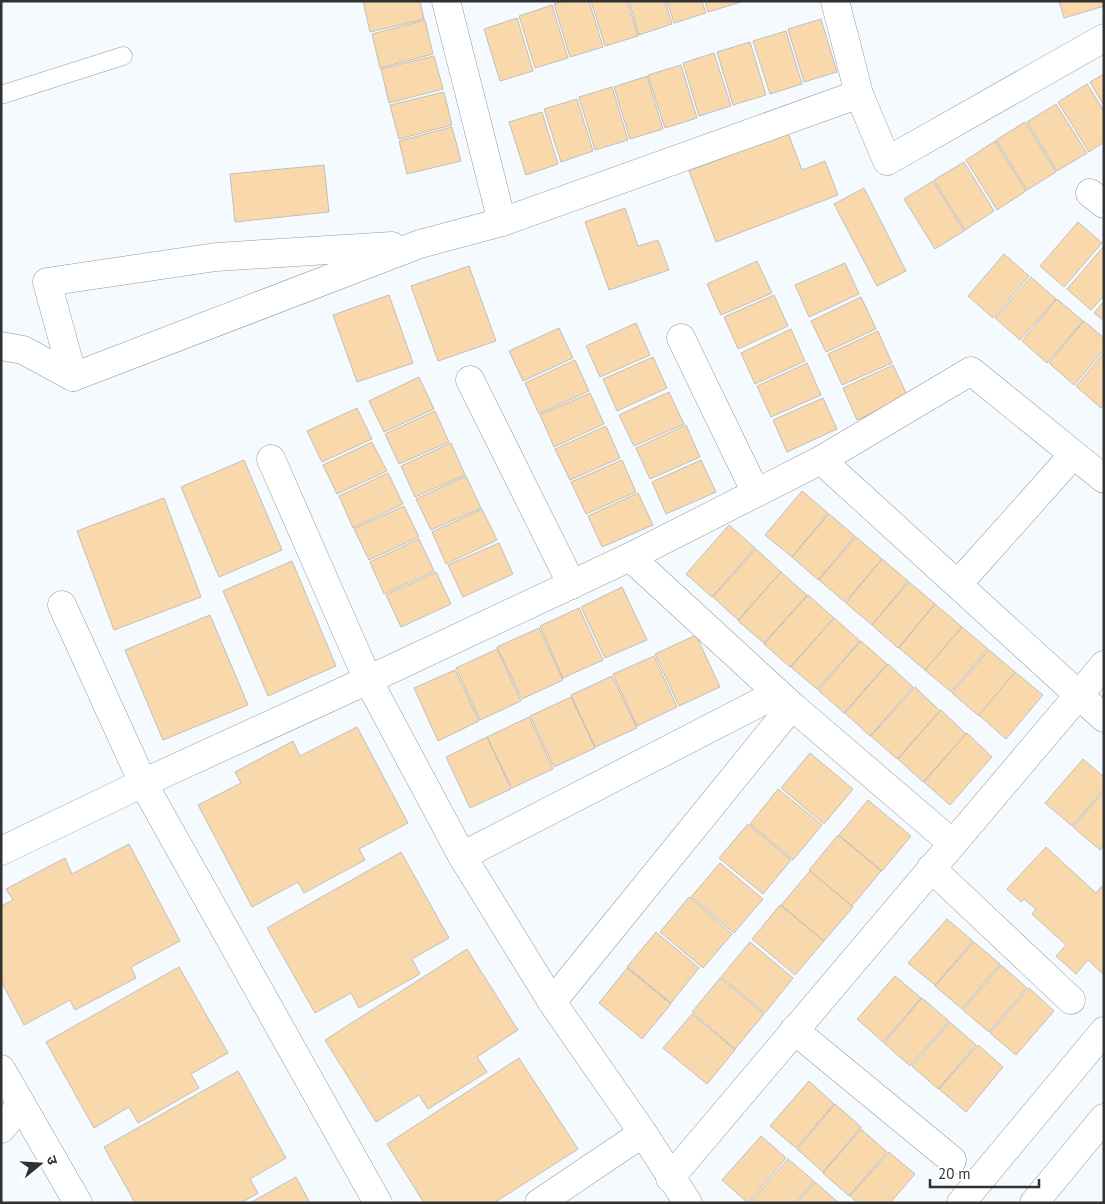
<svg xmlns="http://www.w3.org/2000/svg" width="1105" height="1204" font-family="'PT Sans','Noto Sans Devanagari',sans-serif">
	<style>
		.building { fill: #f9d8ab; stroke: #c2bfba }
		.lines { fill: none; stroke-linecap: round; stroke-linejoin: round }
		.service-casing { stroke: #95999d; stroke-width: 19 }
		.minor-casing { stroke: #95999d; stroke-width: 29 }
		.service { stroke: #fff; stroke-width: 18 }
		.minor { stroke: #fff; stroke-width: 28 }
	</style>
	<rect width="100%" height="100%" fill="#f5fafe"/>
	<!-- building -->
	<g class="building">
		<path d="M363,1H420L424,19L370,32Z"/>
		<path d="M563,1H589L603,47L570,57L554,4Z"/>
		<path d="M591,1H627L638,36L605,46Z"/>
		<path d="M629,1H665L672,24L639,35Z"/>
		<path d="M667,1H702L706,13L674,23Z"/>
		<path d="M705,1H741V2L708,12Z"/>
		<path d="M1059,1H1104V6L1064,18Z"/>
		<path d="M552,5L568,58L535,68L519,16Z"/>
		<path d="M517,18L533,71L500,81L484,29Z"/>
		<path d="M821,19L837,72L804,82L788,29Z"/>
		<path d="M425,20L433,54L380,68L372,34Z"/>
		<path d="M786,31L802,84L770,94L753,41Z"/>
		<path d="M750,42L766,95L733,105L717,52Z"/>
		<path d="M714,53L731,106L699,116L683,63Z"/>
		<path d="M434,56L443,89L389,103L381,69Z"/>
		<path d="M681,65L697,118L665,128L648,75Z"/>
		<path d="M1104,74V106L1090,82Z"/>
		<path d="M647,76L663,129L630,139L614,87Z"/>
		<path d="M1087,84L1104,111V142L1089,152L1058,102Z"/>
		<path d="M612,87L628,140L595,150L579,97Z"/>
		<path d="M444,92L452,125L399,139L390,105Z"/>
		<path d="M577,99L593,151L561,162L544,109Z"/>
		<path d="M1056,104L1087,153L1057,171L1027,122Z"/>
		<path d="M542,112L558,164L526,175L509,122Z"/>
		<path d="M1025,122L1056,172L1027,190L996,140Z"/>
		<path d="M452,127L461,161L407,174L399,141Z"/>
		<path d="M788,133L802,170L825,161L838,195L716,242L689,171Z"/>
		<path d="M995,141L1026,191L997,210L966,160Z"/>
		<path d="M964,162L994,211L965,230L934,180Z"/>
		<path d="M324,165L329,212L235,222L230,174Z"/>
		<path d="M933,181L964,231L935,249L904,199Z"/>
		<path d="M864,188L906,271L877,286L834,204Z"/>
		<path d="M625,208L638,246L658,240L669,270L609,290L585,222Z"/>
		<path d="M1078,222L1102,243L1064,287L1040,266Z"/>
		<path d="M1104,246V296L1091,310L1067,289Z"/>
		<path d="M1004,254L1029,276L993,318L968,296Z"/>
		<path d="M757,261L772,293L721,315L707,284Z"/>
		<path d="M845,263L859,294L809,317L795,285Z"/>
		<path d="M469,266L496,341L438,361L411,286Z"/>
		<path d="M1031,277L1056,299L1020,340L995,318Z"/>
		<path d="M389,295L413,363L357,382L333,315Z"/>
		<path d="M774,295L788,326L738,349L724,317Z"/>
		<path d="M861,297L876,329L826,352L811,321Z"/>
		<path d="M1057,299L1083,321L1047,363L1022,341Z"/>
		<path d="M1104,301V321L1094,313Z"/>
		<path d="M1084,321L1104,338V350L1074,385L1049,363Z"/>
		<path d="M636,323L650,355L600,377L586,346Z"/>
		<path d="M559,328L573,358L523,381L509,351Z"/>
		<path d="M791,329L805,361L755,384L741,353Z"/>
		<path d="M878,331L892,363L842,385L828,354Z"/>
		<path d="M1104,353V405L1101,408L1076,386Z"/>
		<path d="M653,357L667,388L617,411L603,379Z"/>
		<path d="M575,360L589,391L539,414L525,383Z"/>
		<path d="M807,363L821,395L771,417L757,386Z"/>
		<path d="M893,365L908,397L857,420L843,388Z"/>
		<path d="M419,377L434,409L384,432L369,401Z"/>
		<path d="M669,392L684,424L634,446L619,415Z"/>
		<path d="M590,393L604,424L554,447L540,415Z"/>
		<path d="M823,398L837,429L787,452L773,420Z"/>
		<path d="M357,408L372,439L322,462L307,431Z"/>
		<path d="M435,411L449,442L399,464L385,434Z"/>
		<path d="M686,425L700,457L650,479L636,448Z"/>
		<path d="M606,426L620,458L570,480L555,449Z"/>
		<path d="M372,442L387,471L337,494L323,465Z"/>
		<path d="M451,443L465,475L415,497L401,466Z"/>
		<path d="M244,460L282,550L219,577L181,487Z"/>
		<path d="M622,460L636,492L586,514L571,482Z"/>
		<path d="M701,460L716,492L666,514L652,482Z"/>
		<path d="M388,473L403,504L353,528L339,496Z"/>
		<path d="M466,476L481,508L431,530L416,499Z"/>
		<path d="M802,491L828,513L792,557L765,535Z"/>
		<path d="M638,493L653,525L602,547L588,516Z"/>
		<path d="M164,498L201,597L114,630L77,531Z"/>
		<path d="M404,506L419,537L369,560L354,529Z"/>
		<path d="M482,509L497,540L446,564L432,532Z"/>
		<path d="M829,514L855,536L818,580L792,557Z"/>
		<path d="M729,525L755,548L712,597L686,574Z"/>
		<path d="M856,537L882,559L845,602L819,580Z"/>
		<path d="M419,539L434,571L384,594L370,562Z"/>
		<path d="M499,543L513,574L463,597L448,565Z"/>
		<path d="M756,549L781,572L738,620L713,597Z"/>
		<path d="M882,559L908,581L872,625L846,603Z"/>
		<path d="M292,561L336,666L268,696L223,591Z"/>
		<path d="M436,572L451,604L401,627L386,595Z"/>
		<path d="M781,572L807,595L764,643L738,621Z"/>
		<path d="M909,582L935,604L898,648L872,625Z"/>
		<path d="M622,587L647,640L605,658L581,607Z"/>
		<path d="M808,595L834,618L790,667L764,644Z"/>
		<path d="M935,604L962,627L925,670L899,648Z"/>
		<path d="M579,608L603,660L563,678L540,626Z"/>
		<path d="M210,615L248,705L163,740L125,650Z"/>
		<path d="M834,618L860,641L817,689L791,667Z"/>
		<path d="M962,627L988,649L951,692L925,670Z"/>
		<path d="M539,628L563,680L522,699L497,647Z"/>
		<path d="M696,635L720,687L679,706L655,654Z"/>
		<path d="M861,641L887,664L844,713L818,690Z"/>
		<path d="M497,649L521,701L480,720L456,668Z"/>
		<path d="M989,650L1015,672L979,716L952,693Z"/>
		<path d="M654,656L677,707L637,726L613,674Z"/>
		<path d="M888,664L913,687L870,736L845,713Z"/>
		<path d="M455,670L479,721L438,741L414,688Z"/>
		<path d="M1015,672L1043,695L1006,739L979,715Z"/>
		<path d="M612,676L637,728L595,747L571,695Z"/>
		<path d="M915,687L940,711L897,759L871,736Z"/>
		<path d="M571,697L595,748L554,767L530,716Z"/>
		<path d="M941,710L966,734L923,782L898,759Z"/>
		<path d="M529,717L553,769L512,788L487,737Z"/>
		<path d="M357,727L408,823L359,849L365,860L304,893L298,882L252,907L198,805L241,783L235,772L293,741L300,756Z"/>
		<path d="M967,733L992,757L950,805L924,782Z"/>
		<path d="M487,737L511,789L470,808L446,757Z"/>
		<path d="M810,753L853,789L824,824L781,788Z"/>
		<path d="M1083,759L1104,777V789L1072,826L1045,803Z"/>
		<path d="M778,789L822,825L793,860L750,824Z"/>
		<path d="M1104,791V846L1100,850L1073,827Z"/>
		<path d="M868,800L911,836L882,871L839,835Z"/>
		<path d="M748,824L791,860L763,894L719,858Z"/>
		<path d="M838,835L881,871L852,906L809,870Z"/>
		<path d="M129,844L180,941L131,967L136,978L75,1010L70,1000L24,1025L1,981V906L13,900L6,889L65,858L72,874Z"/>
		<path d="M1046,847L1096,893L1102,886L1104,888V975L1088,960L1076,974L1056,956L1066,945L1032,914L1036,909L1024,899L1021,902L1007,889Z"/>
		<path d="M401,852L449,938L412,959L420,974L359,1008L351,993L315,1013L267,928Z"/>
		<path d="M720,863L763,899L734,933L691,897Z"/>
		<path d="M810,871L853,907L824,941L781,905Z"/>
		<path d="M689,897L732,934L703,968L660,932Z"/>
		<path d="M780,905L824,941L795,975L752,939Z"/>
		<path d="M947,919L973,941L935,985L908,963Z"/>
		<path d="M656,932L699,968L671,1003L627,967Z"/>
		<path d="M750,942L793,978L765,1013L721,977Z"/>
		<path d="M974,942L1000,964L962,1009L935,986Z"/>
		<path d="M467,949L518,1030L477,1057L487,1072L428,1109L419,1095L376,1122L325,1040Z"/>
		<path d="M1001,965L1027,988L989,1032L963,1010Z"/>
		<path d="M179,967L228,1053L191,1074L199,1088L138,1123L129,1107L94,1128L46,1042Z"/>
		<path d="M627,968L671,1004L642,1039L599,1003Z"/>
		<path d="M895,976L921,998L883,1042L857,1019Z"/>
		<path d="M720,978L764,1014L735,1049L692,1012Z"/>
		<path d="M1029,988L1054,1011L1016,1055L990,1033Z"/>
		<path d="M922,998L949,1021L910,1066L884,1043Z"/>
		<path d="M692,1014L735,1050L707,1084L663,1048Z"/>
		<path d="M950,1022L976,1045L938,1089L912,1066Z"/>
		<path d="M978,1045L1003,1067L966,1112L939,1089Z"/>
		<path d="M519,1058L578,1149L494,1203H424L387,1144Z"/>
		<path d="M238,1071L286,1158L250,1179L258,1193L241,1203H135L104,1147Z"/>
		<path d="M809,1081L834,1104L796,1148L770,1126Z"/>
		<path d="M835,1104L861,1127L823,1172L797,1149Z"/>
		<path d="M861,1129L887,1152L849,1196L823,1173Z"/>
		<path d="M761,1136L786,1158L748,1203L722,1180Z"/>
		<path d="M889,1152L915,1174L890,1203H858L850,1196Z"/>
		<path d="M788,1159L814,1181L795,1203H750Z"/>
		<path d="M296,1177L310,1203H250Z"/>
		<path d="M815,1182L839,1203H797Z"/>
	</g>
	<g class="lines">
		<!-- service casing -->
		<g class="service-casing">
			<path id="service" d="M1,95L123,56"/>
		</g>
		<!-- minor casing -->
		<g class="minor-casing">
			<g id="minor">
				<path d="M446,1L502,222"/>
				<path d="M835,1L859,94"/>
				<path d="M1090,193L1104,204"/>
				<path d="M681,338L756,493"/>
				<path d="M1,346L23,350L73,377L420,244L502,222L859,94L887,161L1104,38"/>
				<path d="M73,377L47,282L216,257L392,246"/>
				<path d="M470,380L572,585"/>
				<path d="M271,459L368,680L462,856L552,1002L643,1133L688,1203"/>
				<path d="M821,460L1104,718"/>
				<path d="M630,557L792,706L952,843"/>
				<path d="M958,584L1073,455"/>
				<path d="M62,605L143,783L378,1203"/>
				<path d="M1,851L143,783L368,680L630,557L821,460L971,371L1104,479"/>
				<path d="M462,856L778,693"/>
				<path d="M931,868L1071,1000"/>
				<path d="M552,1002L792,706"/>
				<path d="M794,1030L952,1160"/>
				<path d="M1,1069L78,1203"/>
				<path d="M1,1129L21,1105"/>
				<path d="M670,1178L1104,665"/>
				<path d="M539,1203L643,1133"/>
				<path d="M961,1203L1104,1031"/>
				<path d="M1034,1203L1104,1118"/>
			</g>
		</g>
		<!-- service -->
		<use href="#service" class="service"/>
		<!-- minor -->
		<use href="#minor" class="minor"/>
	</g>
	<!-- border -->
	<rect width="1105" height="1204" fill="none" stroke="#303133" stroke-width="5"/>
	<!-- north arrow -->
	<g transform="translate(40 1164) rotate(72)" stroke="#ffffff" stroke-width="4" paint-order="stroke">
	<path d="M0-4L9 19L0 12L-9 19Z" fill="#303133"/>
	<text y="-8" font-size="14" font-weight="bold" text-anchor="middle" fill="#303133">उ</text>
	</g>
	<!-- scale -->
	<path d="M930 1179v8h109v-8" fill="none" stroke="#303133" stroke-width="2.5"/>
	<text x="938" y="1179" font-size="15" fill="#303133" stroke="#ffffff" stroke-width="4" paint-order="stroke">20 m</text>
</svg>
